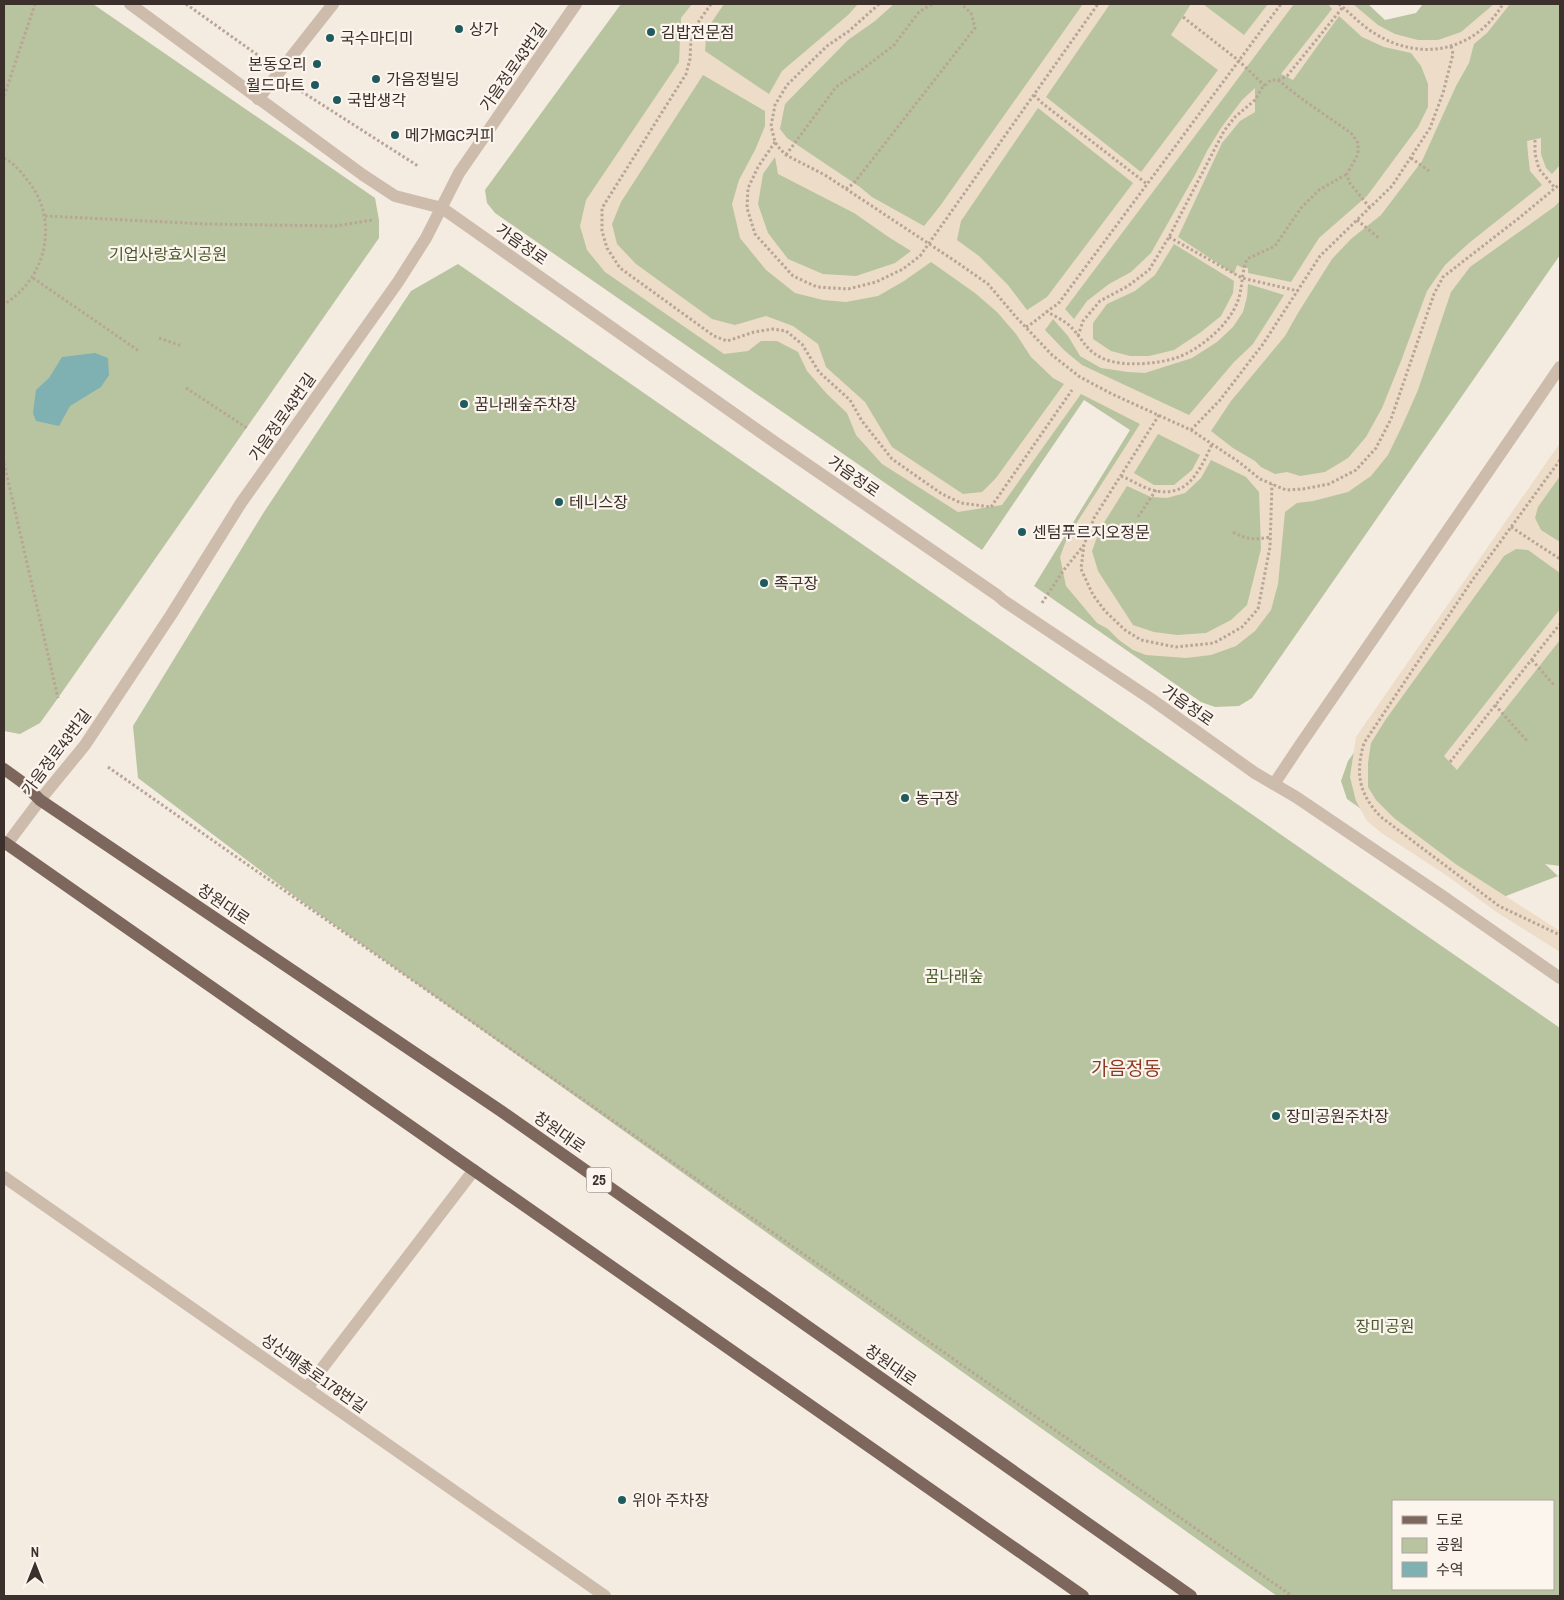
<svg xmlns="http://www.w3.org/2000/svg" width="1564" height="1600" font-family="'Archivo Narrow','Noto Sans KR',sans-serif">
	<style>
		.green { fill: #b8c4a0; fill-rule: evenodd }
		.plaza { fill: #ecdcc8; fill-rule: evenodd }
		.water { fill: #7fb0b2 }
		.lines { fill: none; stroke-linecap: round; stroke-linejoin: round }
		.path { stroke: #b9a596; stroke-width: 3; stroke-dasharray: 2.5 2.5; stroke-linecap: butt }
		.lane { stroke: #cdbbac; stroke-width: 12 }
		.street { stroke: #cdbbac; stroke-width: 12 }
		.primary { stroke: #7d675c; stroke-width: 12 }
		.poi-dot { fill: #1f5a5e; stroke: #fbf5ee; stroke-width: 2 }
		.labels { text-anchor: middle; stroke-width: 4.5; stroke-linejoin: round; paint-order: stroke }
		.shield { fill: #fbf5ee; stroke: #756b66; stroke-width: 1 }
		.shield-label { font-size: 15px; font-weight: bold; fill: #3b302b }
		.poi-label { font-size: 16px; fill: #3b302b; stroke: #fbf5ee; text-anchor: start }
		.street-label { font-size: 16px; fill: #3b302b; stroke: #fbf5ee }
		.park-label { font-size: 16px; fill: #4a5a2e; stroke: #fbf5ee }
		.quarter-label { font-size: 19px; fill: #8c3b22; stroke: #fbf5ee }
	</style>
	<rect width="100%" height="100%" fill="#f4ebe1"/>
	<!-- green -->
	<g class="green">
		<path d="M4,4H93L375,198L379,220V238L58,698L40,723L20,734L4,731Z"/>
		<path d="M621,4H1368L1385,20L1416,13L1423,4H1560V255L1252,698L1239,706L1215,707L1201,702L1034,586L1130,430L1084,400L982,550L495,213L487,203L485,190Z"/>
		<path d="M458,264L1560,1028V1596H1277L305,904L138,778L133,726L264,512L411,291ZM1393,1501H1553V1589H1393Z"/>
		<path d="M1560,460V866L1545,864L1558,876L1560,875V878L1558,876L1506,896L1499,906L1347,799L1341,781L1348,761Z"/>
	</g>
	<!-- plaza -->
	<g class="plaza">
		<path d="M692,4H724L707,29L705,51L769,94L782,71L848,15L858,4H894L875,21L848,40L785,104L780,129L787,138L860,187L872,197L924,226L940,206L1083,4H1110L1046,97L1141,172L1218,70L1171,35L1191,4H1203L1244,35L1268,4H1294L1065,309L1074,319L1087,301L1109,284L1131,272L1151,253L1195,175L1207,151L1221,128L1242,100L1255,88V112L1240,121L1222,143L1178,237L1234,274L1237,265L1243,268H1248V273L1291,282L1319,238L1367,196L1418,127L1428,107V84L1421,66L1411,53L1384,47L1362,37L1339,16L1293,80L1281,74L1332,9L1328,4H1353L1378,25L1395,34L1418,40H1438L1461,32L1494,4H1510L1487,33L1474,44L1469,63L1456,86L1422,161L1381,215L1351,239L1332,259L1298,313L1285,336L1231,401L1211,431L1233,448L1255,461L1261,467L1275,474L1287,472L1300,476L1325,472L1348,458L1366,437L1382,408L1401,361L1427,291L1445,265L1469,243L1542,185L1530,171L1528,154L1527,141L1541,138V154L1546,168L1552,174L1560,165V201L1554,207L1470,267L1451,292L1418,390L1403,424L1388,455L1371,476L1348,492L1313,501L1297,503L1285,512L1278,584L1271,610L1255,631L1236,646L1211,655L1186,658L1146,655L1133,650L1119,640L1108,629L1097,623L1066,586L1060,557L1067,538L1140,424L1081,394L1002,505L958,512L882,464L856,435L847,413L827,394L807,371L798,352L777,341H761L748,351L724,354L605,272L587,250L580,226L586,200L679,62L681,18ZM703,75L765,111V126L755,150L739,180L732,204L740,238L766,270L795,293L823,300L846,302L878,296L904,281L931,262L975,293L997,312L1016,334L1031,357L1053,378L1064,384L996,478L982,492L963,494L892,447L865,402L826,367L818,344L793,326L766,316L735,325L712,319L636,264L617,244L612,224L621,202ZM1038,108L1133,183L1047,297L1027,310L1008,285L979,256L957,240L961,221ZM775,157L778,174L854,213L890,238L911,251L895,263L856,276L823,274L788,259L768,233L758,204L763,174ZM1174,244L1234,281L1233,293L1221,316L1201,332L1174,350L1149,356H1130L1111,351L1093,339V323L1107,304L1135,291L1155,275ZM1248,284L1284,295L1253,344L1234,362L1189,415L1082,365L1065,351L1045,330L1053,319L1068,336L1080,356L1101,368L1128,372L1145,373L1192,358L1217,342L1233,327L1243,312L1247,297ZM1158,434L1200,455L1192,470L1174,485H1154L1134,473ZM1211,460L1246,477L1259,492L1261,549L1247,605L1231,620L1206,633L1177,635L1154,632L1133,625L1098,571L1092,551L1100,529L1127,486L1151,497L1167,498L1185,493L1201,478Z"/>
		<path d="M1560,443V476L1538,507L1535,518L1541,530L1560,542V573L1528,550L1516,549L1504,556L1386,719L1371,743L1368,763V787L1376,800L1394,818L1457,865L1560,931V952L1495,911L1446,875L1383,834L1367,821L1356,801L1350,777L1356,737Z"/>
		<path d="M1560,609V640L1457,770L1444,756Z"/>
	</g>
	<!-- water -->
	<path class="water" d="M95,353L108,358L109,375L101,387L70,406L59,426L36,421L33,413L36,390L49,378L62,357Z"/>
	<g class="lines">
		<!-- path -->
		<g class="path">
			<path d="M186,4L259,56"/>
			<path d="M711,4L697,24L691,38L690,59L686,74L602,208V231L607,248L620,268L714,336L727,341L754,332L773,329L786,331L802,344L819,372L850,400L862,421L892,459L942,494L961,503L991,507L1072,390"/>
			<path d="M879,4L849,31L827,46L787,85L775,105L771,126L775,142L780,149L786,155L825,175L955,261L988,284L1016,317L1052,355L1080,377L1112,394L1191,430L1239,462L1260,479L1286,490L1303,489L1329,484L1356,470L1376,448L1391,419L1434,294L1443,277L1519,218L1560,184"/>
			<path d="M1339,4C1350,13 1361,25 1374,33C1421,63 1475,51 1503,4"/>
			<path d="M1183,17L1238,60L1265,86"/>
			<path d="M1278,80L1302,99L1351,133L1358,143V154L1347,174L1349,182L1370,208"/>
			<path d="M293,86L418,166"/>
			<path d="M1034,95L1042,103L1147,184"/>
			<path d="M4,96L35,4"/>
			<path d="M1535,140V154L1539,169L1555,188"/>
			<path d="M775,142L758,167L748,188L747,208L755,234L793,276L817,287L848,289L876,282L903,269L920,256L1098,4"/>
			<path d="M786,155L836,87L864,68L894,45L919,12L932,4"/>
			<path d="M4,158C15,164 24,175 31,185C59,224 45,280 4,304"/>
			<path d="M1411,158L1429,171"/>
			<path d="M846,189L854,183L975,28L971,13L961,4"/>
			<path d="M45,216L207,224L335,226L373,220"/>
			<path d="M1357,220L1380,239"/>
			<path d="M1169,237L1242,278L1298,291"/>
			<path d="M33,278L139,351"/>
			<path d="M1046,311C1054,316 1066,321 1072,328C1084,341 1086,351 1104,359C1123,367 1157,364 1176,358C1199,350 1228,326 1237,303C1243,289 1241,273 1247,259L1275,246L1301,208L1319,190L1347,174"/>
			<path d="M1026,327C1037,321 1046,311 1058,304L1281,4"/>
			<path d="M1078,336L1083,321L1100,301L1128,286L1149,270L1169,237L1224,131L1235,117L1255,100L1262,88L1271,80H1278L1287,76L1343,7"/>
			<path d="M159,338L182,346"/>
			<path d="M186,388L247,428"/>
			<path d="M1159,415L1094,518L1084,545L1081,569L1093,595L1105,611L1125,630L1141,640L1176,647L1214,643L1242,627L1258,609L1270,547L1272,484"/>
			<path d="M1191,430L1220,400L1263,344L1320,256L1392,186L1430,128L1443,93L1453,54L1451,46"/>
			<path d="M1560,460L1471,582L1364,743C1355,774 1359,794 1381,817L1499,906L1560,935"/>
			<path d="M4,463L58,698"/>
			<path d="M1121,476C1129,479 1137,484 1146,488C1185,502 1198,475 1212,444"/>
			<path d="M1138,517L1156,490"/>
			<path d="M1511,527L1560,559"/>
			<path d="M1233,532C1247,540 1255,540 1270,537"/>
			<path d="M1042,603L1063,571L1084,545"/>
			<path d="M1532,660L1554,685"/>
			<path d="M1495,705L1528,742"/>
			<path d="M1450,762L1560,624"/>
			<path d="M108,767L1292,1596"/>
		</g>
		<!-- lane -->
		<path class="lane" d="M258,99L333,4"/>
		<!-- street -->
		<g class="street">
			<path d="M130,4L363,175L395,196L442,208L776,443L997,595L1004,601L1151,699L1255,773L1296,797L1441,895L1560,978"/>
			<path d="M1274,784L1300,745L1560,367"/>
			<path d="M7,844L40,800L85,745L171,615L241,503L398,282L426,238L459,173L576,4"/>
			<path d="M4,1177L605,1596"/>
			<path d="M307,1388L474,1170"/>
		</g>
		<!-- primary -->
		<g class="primary">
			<path d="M4,769L22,782L40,800L501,1111L1191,1596"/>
			<path d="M4,842L1083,1596"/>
		</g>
	</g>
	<!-- markers -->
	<g class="poi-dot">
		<circle cx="459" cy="29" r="5"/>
		<circle cx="651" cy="32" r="5"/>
		<circle cx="330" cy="38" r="5"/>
		<circle cx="317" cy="64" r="5"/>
		<circle cx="376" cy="79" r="5"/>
		<circle cx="315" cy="85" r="5"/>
		<circle cx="337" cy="100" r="5"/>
		<circle cx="395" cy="135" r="5"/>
		<circle cx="464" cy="404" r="5"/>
		<circle cx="559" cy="502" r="5"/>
		<circle cx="1022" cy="532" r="5"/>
		<circle cx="764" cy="583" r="5"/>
		<circle cx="905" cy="798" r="5"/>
		<circle cx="1276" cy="1116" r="5"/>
		<circle cx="622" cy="1500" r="5"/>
	</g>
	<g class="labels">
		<!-- shield labels -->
		<rect class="shield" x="586.5" y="1167.5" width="25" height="25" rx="4"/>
		<g class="shield-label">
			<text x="599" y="1185">25</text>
		</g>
		<!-- poi labels -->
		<g class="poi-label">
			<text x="469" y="35">상가</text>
			<text x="661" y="38">김밥전문점</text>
			<text x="340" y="44">국수마디미</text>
			<text x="307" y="70" text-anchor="end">본동오리</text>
			<text x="386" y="85">가음정빌딩</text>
			<text x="305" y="91" text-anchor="end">월드마트</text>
			<text x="347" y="106">국밥생각</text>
			<text x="405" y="141">메가MGC커피</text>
			<text x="474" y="410">꿈나래숲주차장</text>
			<text x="569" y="508">테니스장</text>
			<text x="1032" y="538">센텀푸르지오정문</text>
			<text x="774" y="589">족구장</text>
			<text x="915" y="804">농구장</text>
			<text x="1286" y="1122">장미공원주차장</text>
			<text x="632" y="1506">위아 주차장</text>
		</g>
		<!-- street labels -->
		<g class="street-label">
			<text transform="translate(513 67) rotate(-55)" y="6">가음정로43번길</text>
			<text transform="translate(522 244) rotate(35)" y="6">가음정로</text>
			<text transform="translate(282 417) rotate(-55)" y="6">가음정로43번길</text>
			<text transform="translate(854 476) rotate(35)" y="6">가음정로</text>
			<text transform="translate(1188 705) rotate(35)" y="6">가음정로</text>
			<text transform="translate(56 752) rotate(-53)" y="6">가음정로43번길</text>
			<text transform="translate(224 904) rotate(34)" y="6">창원대로</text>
			<text transform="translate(560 1132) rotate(35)" y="6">창원대로</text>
			<text transform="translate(891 1365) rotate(35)" y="6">창원대로</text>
			<text transform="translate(314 1373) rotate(35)" y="6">성산패총로178번길</text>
		</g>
		<!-- park labels -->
		<g class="park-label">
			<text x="168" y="260">기업사랑효시공원</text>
			<text x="954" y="982">꿈나래숲</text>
			<text x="1385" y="1332">장미공원</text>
		</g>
		<!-- quarter labels -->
		<g class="quarter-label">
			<text x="1126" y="1075">가음정동</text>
		</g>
	</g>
	<!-- border -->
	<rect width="1564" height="1600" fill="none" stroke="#3b302b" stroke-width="10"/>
	<!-- legend -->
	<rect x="1392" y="1500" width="162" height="90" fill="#fbf5ee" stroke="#aea6a0"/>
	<rect x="1402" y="1516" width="25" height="8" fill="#7d675c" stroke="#aea6a0"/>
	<text x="1436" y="1525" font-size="15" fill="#3b302b">도로</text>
	<rect x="1402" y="1538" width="25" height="15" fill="#b8c4a0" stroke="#aea6a0"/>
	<text x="1436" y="1550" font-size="15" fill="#3b302b">공원</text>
	<rect x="1402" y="1562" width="25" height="15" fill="#7fb0b2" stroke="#aea6a0"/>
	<text x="1436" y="1575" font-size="15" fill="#3b302b">수역</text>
	<!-- north arrow -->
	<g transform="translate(35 1565)" stroke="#fbf5ee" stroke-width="4" paint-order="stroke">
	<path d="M0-4L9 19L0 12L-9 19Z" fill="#3b302b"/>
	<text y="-8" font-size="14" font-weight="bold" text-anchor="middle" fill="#3b302b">N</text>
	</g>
</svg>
